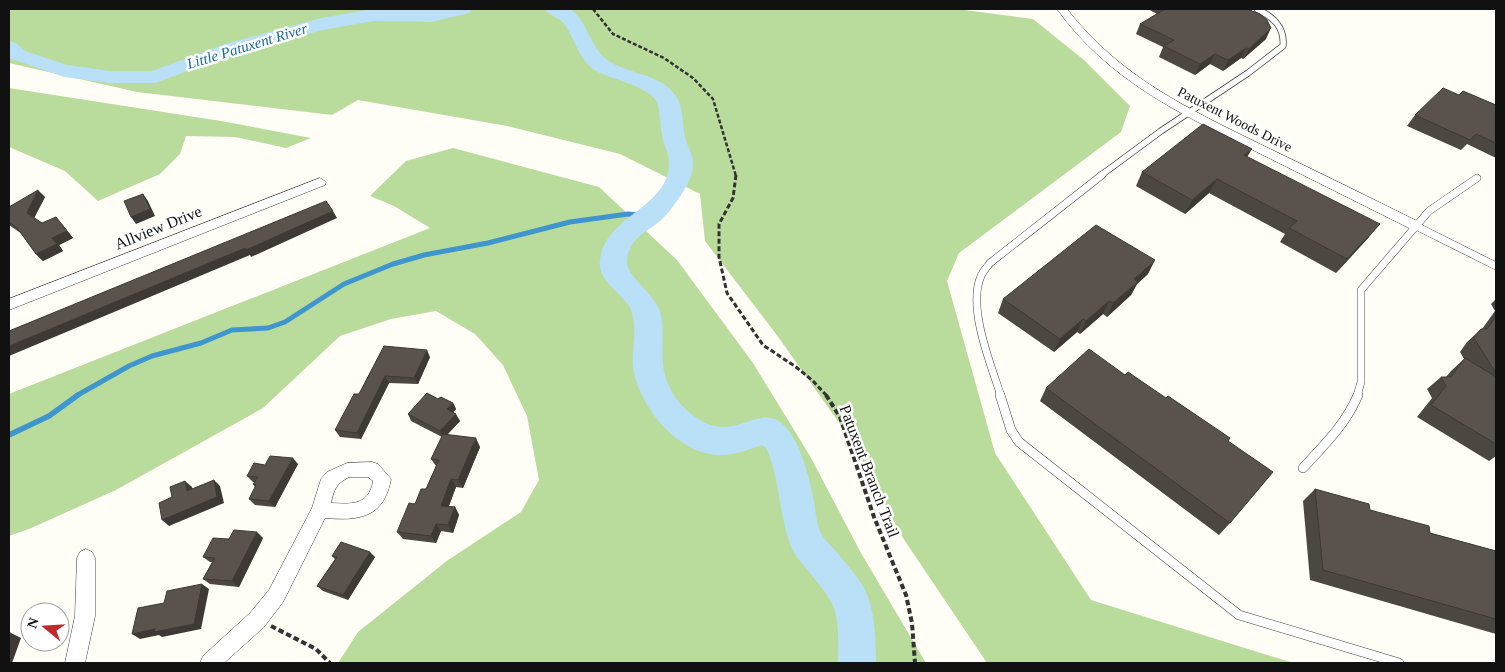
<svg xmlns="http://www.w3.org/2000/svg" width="1505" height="672" font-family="Georgia,serif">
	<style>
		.forest { fill: #b9dc9c }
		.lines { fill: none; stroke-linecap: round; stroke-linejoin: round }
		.stream-far1 { stroke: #3f96cf; stroke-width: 5 }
		.stream { stroke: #3f96cf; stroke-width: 5.5 }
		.river { fill: #b9e0f7; fill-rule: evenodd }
		.lane-far2-casing { stroke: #444; stroke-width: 7 }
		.lane-far1-casing { stroke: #444; stroke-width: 8 }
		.lane-casing { stroke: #444; stroke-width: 10 }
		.street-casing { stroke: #444; stroke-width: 1 }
		.path-far2 { stroke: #333; stroke-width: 2.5; stroke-dasharray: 4 2; stroke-linecap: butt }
		.path-far1 { stroke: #333; stroke-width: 3; stroke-dasharray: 5 2.5; stroke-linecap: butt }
		.path { stroke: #333; stroke-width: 4; stroke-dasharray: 5.5 3; stroke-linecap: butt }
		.lane-far2 { stroke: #fff; stroke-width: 5.5 }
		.lane-far1 { stroke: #fff; stroke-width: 7 }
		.lane { stroke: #fff; stroke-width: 9 }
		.street { fill: #fff; fill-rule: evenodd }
		.wall { fill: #4d4742 }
		.shaded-wall { fill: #3f3936 }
		.building { fill: #5a524d; stroke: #3f3936 }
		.labels { text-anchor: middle; stroke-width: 5; stroke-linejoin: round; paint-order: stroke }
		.far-street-label { font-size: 14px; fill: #111; stroke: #fff }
		.far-water-label { font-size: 15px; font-style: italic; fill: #1768a6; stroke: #fff }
		.street-label { font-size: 16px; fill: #111; stroke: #fff }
	</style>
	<rect width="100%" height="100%" fill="#fffdf5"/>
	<!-- forest -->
	<g class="forest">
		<path d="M9,9H957L1033,19L1084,60L1130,106L1121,132L959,253L947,281L995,453L1091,600L1293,663H987L903,538L845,431L776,334L705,241L700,194L620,154L507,126L358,100L332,115L137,92L9,63Z"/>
		<path d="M9,88L221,121L311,138L286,148L235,137L186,136L180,154L160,174L98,201L65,171L9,147Z"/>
		<path d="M453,148L599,187L677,260L753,363L810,456L861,553L926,663H338L358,632L448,560L521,512L539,480L527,416L503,365L475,334L436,311L391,319L340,336L263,408L116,490L29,529L9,536V394L430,228L394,206L370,196L406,161Z"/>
	</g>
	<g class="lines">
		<!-- stream-far1 -->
		<path class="stream-far1" d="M76,396L129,366L152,356L201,343L232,330L268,328L285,322L344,284L393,264L424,255L488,243L570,222L628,214L649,216"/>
		<!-- stream -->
		<path class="stream" d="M9,435L49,416L78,395"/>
		<!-- river -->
		<g class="river">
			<path d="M373,9H472L469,13L431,22L373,21L323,30L239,52L155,83H110L64,77L9,58V41L16,43L25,51L67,65L110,71H152L225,44L321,18Z"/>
			<path d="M545,9H571C588,24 591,47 606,59C625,73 651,73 669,88C673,92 677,97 679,102C684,114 682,129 686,141C689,149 694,157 693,166C692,180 682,194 674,205C669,212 663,219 656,224C642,234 629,241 627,260C625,275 652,292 659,309C668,332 656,359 669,386C674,398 684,409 694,416C732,445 756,405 780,422C800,436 809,478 814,501C816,512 816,525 822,535C826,542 834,548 839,555C847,565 856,575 863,586C875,608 876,639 876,663H838C838,645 840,624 833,606C830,597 820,586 814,578C805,566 795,558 790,544C779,514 779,474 766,448L762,445C749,449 736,455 722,455C680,456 643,411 634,373C630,353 638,332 632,313C627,294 596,284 600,259C607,215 667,208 669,165C670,154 663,145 662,135C660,125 660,115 658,105C654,88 615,80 600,73C579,63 577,43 565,25C560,18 550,16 545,9Z"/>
		</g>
		<!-- lane-far2 casing -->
		<g class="lane-far2-casing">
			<path id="lane-far2" d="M1100,176L1161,131L1248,73L1283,46C1285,27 1273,17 1257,9"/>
		</g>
		<!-- lane-far1 casing -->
		<g class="lane-far1-casing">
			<g id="lane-far1">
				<path d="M1416,226L1496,266"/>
				<path d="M1001,396C991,365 967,307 981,276C983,271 987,267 990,263L1102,175"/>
				<path d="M1357,396L1361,382V290L1429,211L1477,178"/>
			</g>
		</g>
		<!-- lane casing -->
		<g class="lane-casing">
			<g id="lane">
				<path d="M1000,395L1011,430L1019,442L1239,615L1399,663"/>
				<path d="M1303,468C1324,445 1346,424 1358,395"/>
			</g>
		</g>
		<!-- street casing -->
		<g class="street-casing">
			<g id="street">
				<path d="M1057,9H1067C1121,78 1187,108 1264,146C1316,171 1369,197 1421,223L1423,226L1421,229H1411C1359,203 1307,177 1255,151C1179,113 1108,80 1057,9Z"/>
				<path d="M320,178L326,182L325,185L9,310V299Z"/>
				<path d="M372,462L378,464L391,479C384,518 359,521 325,518L283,602L264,627L224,663H200L203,656L250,613L269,590L312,508L321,479L327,472L347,463ZM349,477H368L373,481C369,506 351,504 331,503C334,489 336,484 349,477Z"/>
				<path d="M86,549L92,552L95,558V616L85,663H65L75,616L77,558L80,552Z"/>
			</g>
		</g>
		<!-- path-far2 -->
		<path class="path-far2" d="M593,9L613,34L664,58L693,78L713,99L736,176"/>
		<!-- path-far1 -->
		<path class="path-far1" d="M736,175L733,198L719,224V257L727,293L763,345L796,367L813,381L827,396"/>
		<!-- path -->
		<g class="path">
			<path d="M826,395L840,417L874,517L906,595L912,623L915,663"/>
			<path d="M271,626L316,649L330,663"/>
		</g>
		<!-- lane-far2 -->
		<use href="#lane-far2" class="lane-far2"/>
		<!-- lane-far1 -->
		<use href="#lane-far1" class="lane-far1"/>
		<!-- lane -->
		<use href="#lane" class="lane"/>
		<!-- street -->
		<use href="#street" class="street"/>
	</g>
	<!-- wall -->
	<g class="wall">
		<path d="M1148,9H1247L1266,39L1243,59L1241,58L1223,71L1210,64L1195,75L1159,57L1163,47L1136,34L1140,24L1157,14Z"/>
		<path d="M1459,95L1496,105V158L1467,144L1461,150L1407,126L1415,115Z"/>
		<path d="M1247,157L1369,237L1336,273L1280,242L1285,234L1209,193L1185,214L1136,186L1142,172Z"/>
		<path d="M45,197L34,218L42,223L62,224L73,238L59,245L63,251L43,261L36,254L22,234L9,225V207Z"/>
		<path d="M1148,274L1137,284L1131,295L1107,317L1103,314L1080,334L1077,332L1054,352L998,313L1003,299Z"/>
		<path d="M1496,299V456L1489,461L1417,417L1432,398L1427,389L1441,377H1446L1451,371L1464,359L1460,352L1467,342L1481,329H1482L1495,311L1491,304Z"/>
		<path d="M384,346L430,357L418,384L389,383L361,439L340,437L335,430L359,394Z"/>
		<path d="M1125,375L1228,441L1230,523L1219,535L1040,401L1046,388Z"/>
		<path d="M438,399L453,403L456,409L453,412L460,421L447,435L480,447L463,488L456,487L449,506L455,507L459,515L453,533L441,531L436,543L403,539L397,532L415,504L426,489L436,466L431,459L442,437L411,421L408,414Z"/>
		<path d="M298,464L275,507L255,505L249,499L255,487L253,484L255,482H253L247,476L265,465Z"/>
		<path d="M1315,489L1430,533L1496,551V634L1310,580L1303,501Z"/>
		<path d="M263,538L239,587L210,584L203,579L212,562H210L203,557L229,539Z"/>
		<path d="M332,556L375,557L348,600L323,591L317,586L335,559Z"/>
	</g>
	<!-- shaded-wall -->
	<g class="shaded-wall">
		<path d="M1271,28L1266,39L1243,59L1249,49Z"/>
		<path d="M1246,48L1241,58L1223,71L1228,60Z"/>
		<path d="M1215,54L1210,64L1195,75L1200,64Z"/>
		<path d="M1252,149L1244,162V155Z"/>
		<path d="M1217,179L1209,193L1185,214L1192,200Z"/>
		<path d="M38,190L45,197L33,220L27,213Z"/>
		<path d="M143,194L148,201L155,216L136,224L131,217Z"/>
		<path d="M333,211L337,218L251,257L250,255L9,356V346Z"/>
		<path d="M56,217L73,238L59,245L63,251L43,261L36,254L52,238Z"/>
		<path d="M1380,224L1369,237L1336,273L1347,259Z"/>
		<path d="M1155,260L1148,274L1137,284L1131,295L1107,317L1113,303L1134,279Z"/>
		<path d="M1109,301L1103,314L1080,334L1086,321Z"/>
		<path d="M1083,319L1077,332L1054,352L1060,339Z"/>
		<path d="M427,350L430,357L418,384L414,378Z"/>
		<path d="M385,376L389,383L361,439L357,433Z"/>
		<path d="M453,403L456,409L450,416L447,409Z"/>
		<path d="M456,414L460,421L444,438L440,431Z"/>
		<path d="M476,438L480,447L463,488L458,480Z"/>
		<path d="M293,458L298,464L275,507L269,501Z"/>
		<path d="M451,479L456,487L446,513L441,506Z"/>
		<path d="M214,480L220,486L224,503L169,526L162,520Z"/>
		<path d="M185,481L192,487L194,497L187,491Z"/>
		<path d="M455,507L459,515L453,533L448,525Z"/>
		<path d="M436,524L441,531L436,543L431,536Z"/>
		<path d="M257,532L263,538L239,587L232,581Z"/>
		<path d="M370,552L375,557L348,600L343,595Z"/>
		<path d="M202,584L209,589L201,629L162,637L159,635L140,639L132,634Z"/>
		<path d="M11,633L21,638L12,663H9V640Z"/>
	</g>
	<!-- building -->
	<g class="building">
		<path d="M1165,9H1247L1260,14L1267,20L1271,28L1249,49L1246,48L1228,60L1215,54L1200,64L1164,46L1174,40L1140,24Z"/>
		<path d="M1443,88L1459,95L1463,91L1496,105V143L1476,134L1470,140L1415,115Z"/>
		<path d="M1203,124L1252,149L1244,155L1380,224L1347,259L1289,228L1297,221L1217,179L1192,200L1142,172Z"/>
		<path d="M38,190L27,213L42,223L56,217L67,231L52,238L57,244L36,254L18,229L9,222V207Z"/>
		<path d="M143,194L150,209L131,217L124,201Z"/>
		<path d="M326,201L333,211L246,250L245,248L9,346V331Z"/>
		<path d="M1096,225L1155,260L1134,279L1138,282L1113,303L1109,301L1086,321L1083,319L1060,339L1003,299Z"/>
		<path d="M1496,316V373L1474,338L1481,329H1487Z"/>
		<path d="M384,346L427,350L414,378L385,376L357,433L335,430L354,394H359Z"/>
		<path d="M1089,349L1125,375L1128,372L1166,398L1168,396L1230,438L1228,441L1273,472L1230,523L1046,388Z"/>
		<path d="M1465,358L1496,377V444L1431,405L1446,386L1441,377H1451Z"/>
		<path d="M427,393L438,399L441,397L453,403L447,409L456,414L440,431L408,414Z"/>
		<path d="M443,434L476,438L458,480L451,479L441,506L455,507L448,525L436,524L431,536L397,532L409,503L415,504L421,489H426L439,460L431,459Z"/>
		<path d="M270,456L293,458L269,501L249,499L256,485L253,484L258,477L247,476L254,463L265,465Z"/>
		<path d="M214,480L217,497L162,520L159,503L172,497L170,487L185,481L187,491Z"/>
		<path d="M1315,489L1369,504L1370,510L1429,526L1430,533L1496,551V619L1323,570Z"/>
		<path d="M234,530L257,532L232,581L203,579L215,558L203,557L213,538L229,539Z"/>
		<path d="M341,542L370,552L343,595L317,586L337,557L332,556Z"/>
		<path d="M202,584L194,624L154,632L155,629L132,634L138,608L164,603L167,591Z"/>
		<path d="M9,633H11L9,640Z"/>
	</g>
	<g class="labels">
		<!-- far-street labels -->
		<g class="far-street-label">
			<text transform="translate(1235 119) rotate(27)" y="5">Patuxent Woods Drive</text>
		</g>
		<!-- far-water labels -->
		<g class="far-water-label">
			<text transform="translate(247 46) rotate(-17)" y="5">Little Patuxent River</text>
		</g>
		<!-- street labels -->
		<g class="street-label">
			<text transform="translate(158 227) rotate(-22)" y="6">Allview Drive</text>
			<text transform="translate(870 471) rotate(69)" y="6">Patuxent Branch Trail</text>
		</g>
	</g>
	<!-- border -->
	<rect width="1505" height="672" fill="none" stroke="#111111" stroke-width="20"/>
	<!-- north arrow -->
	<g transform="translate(45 627) rotate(288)"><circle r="24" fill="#ffffff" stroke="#a0a0a0"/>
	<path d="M0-4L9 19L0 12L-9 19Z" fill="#c4262e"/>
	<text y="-8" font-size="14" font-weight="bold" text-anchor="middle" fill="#111111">N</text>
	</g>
</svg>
